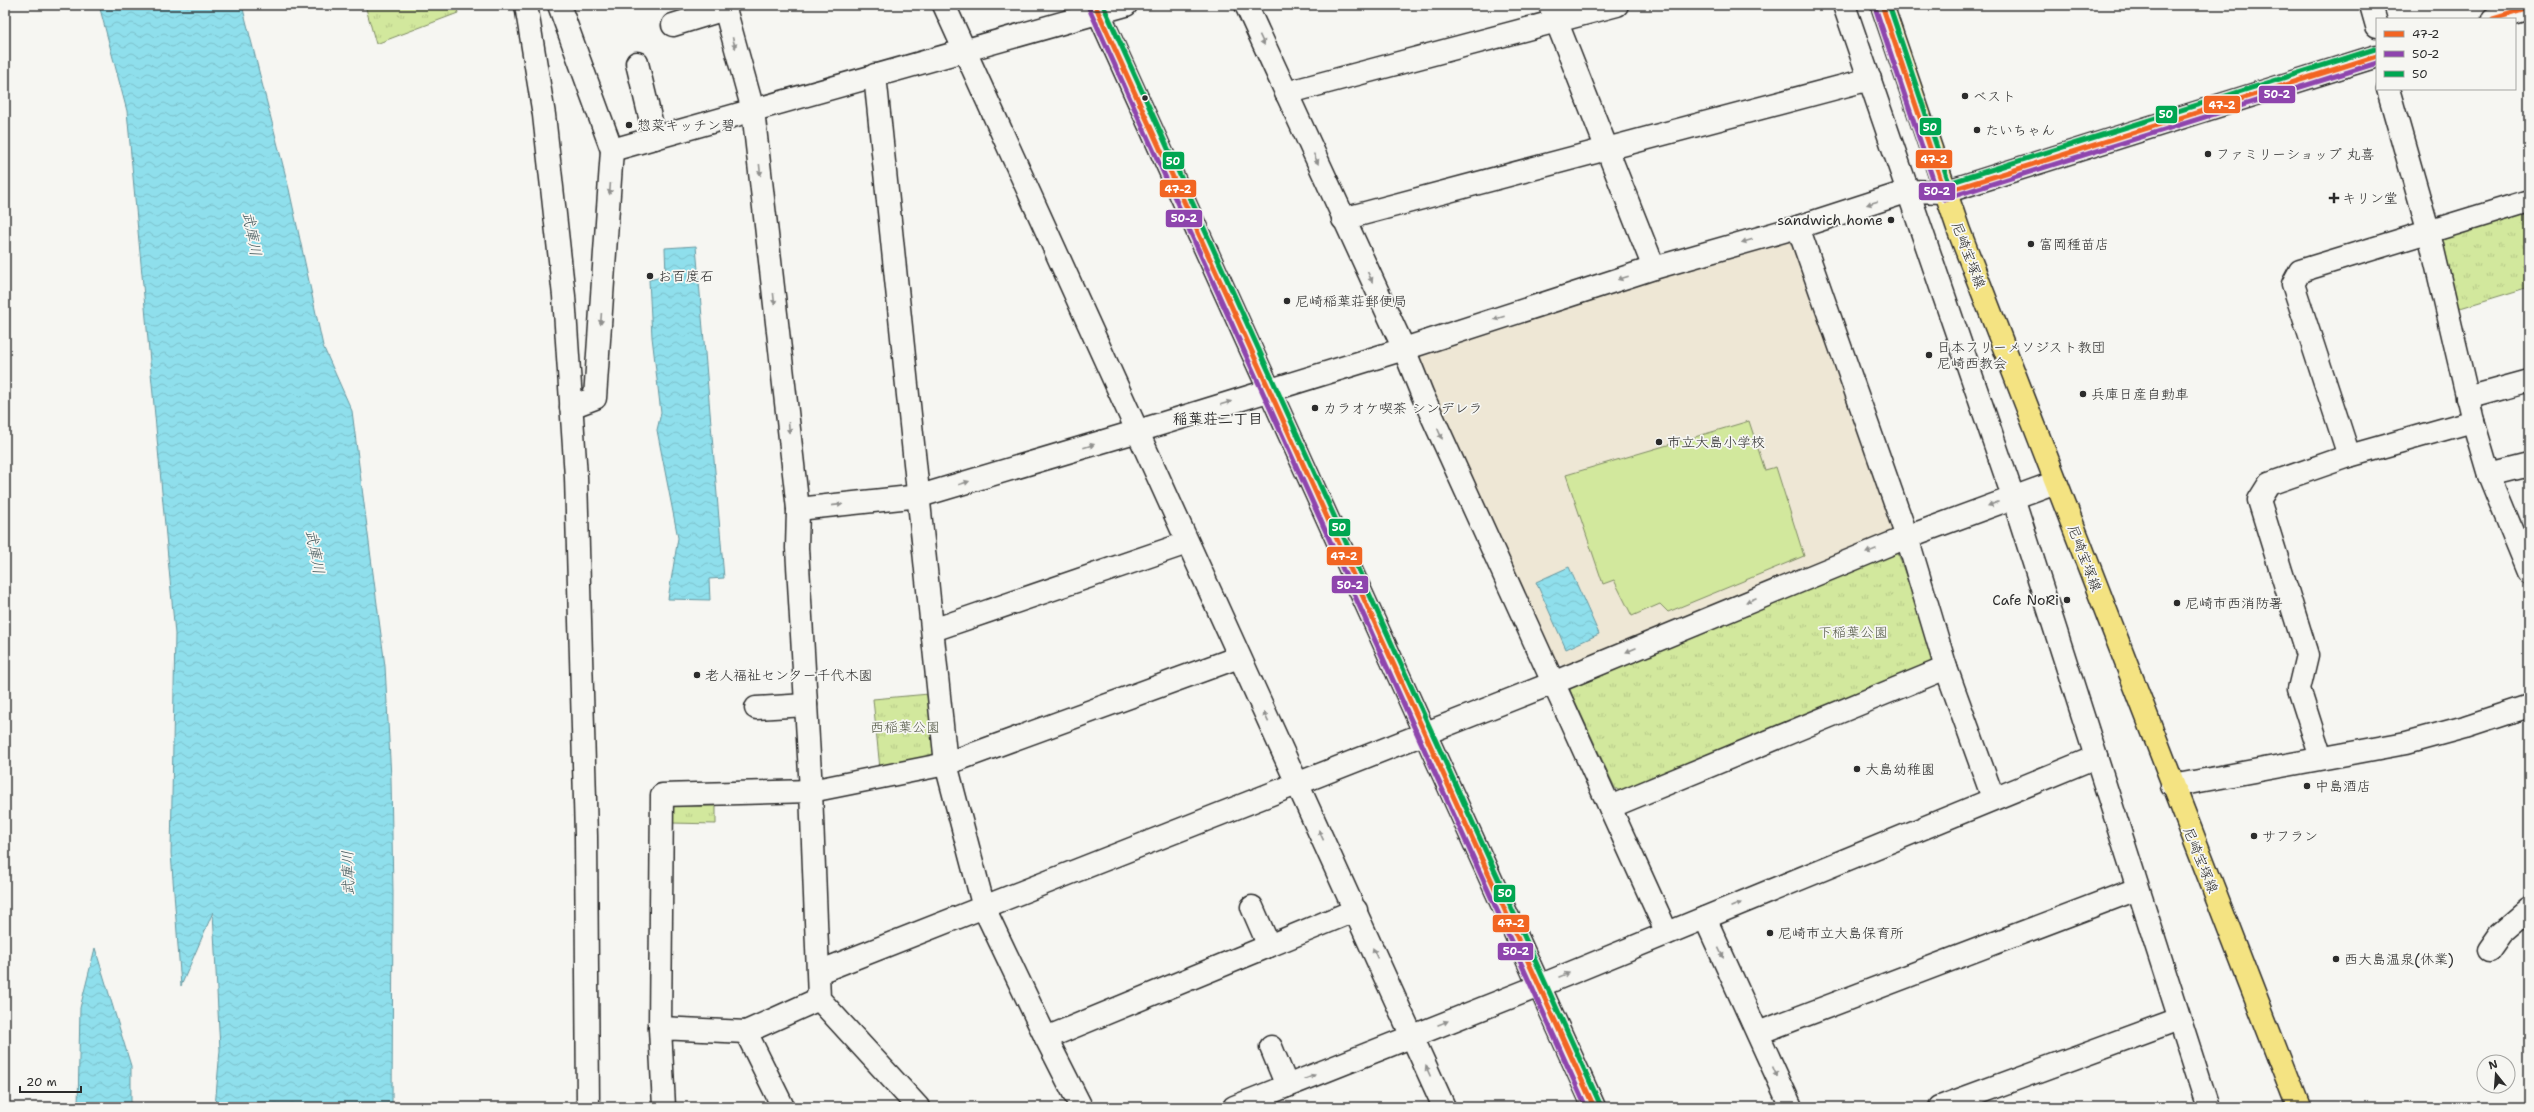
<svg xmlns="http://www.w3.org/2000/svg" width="2534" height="1112" font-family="'Shantell Sans','Klee One',sans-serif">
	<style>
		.built { fill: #eee7d5 }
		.park { fill: url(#park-tufts); stroke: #7e8a64 }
		.pitch { fill: #d2e89d; stroke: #7e8a64 }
		.water { fill: url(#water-waves); stroke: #67979f }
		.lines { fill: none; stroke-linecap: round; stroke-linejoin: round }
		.minor-casing { stroke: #2b2b2b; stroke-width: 25 }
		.major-casing { stroke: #2b2b2b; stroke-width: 25 }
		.minor { stroke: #f6f6f2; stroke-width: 22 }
		.major { stroke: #f4e382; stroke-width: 22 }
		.bus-1-casing { stroke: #f6f6f2; stroke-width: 8 }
		.bus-2-casing { stroke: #f6f6f2; stroke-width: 8 }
		.bus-3-casing { stroke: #f6f6f2; stroke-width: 8 }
		.bus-1 { stroke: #f26522; stroke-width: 5 }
		.bus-2 { stroke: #8e44ad; stroke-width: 5 }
		.bus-3 { stroke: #00a651; stroke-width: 5 }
		.oneway { fill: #90908e }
		.poi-dot { fill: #2b2b2b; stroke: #f6f6f2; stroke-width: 1.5 }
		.labels { text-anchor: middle; stroke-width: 3.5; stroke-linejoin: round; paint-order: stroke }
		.poi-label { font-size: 14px; fill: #2b2b2b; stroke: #f6f6f2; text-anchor: start }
		.street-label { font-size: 14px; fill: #2b2b2b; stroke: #f6f6f2 }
		.park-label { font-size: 14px; fill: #555a48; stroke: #f6f6f2 }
		.water-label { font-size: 15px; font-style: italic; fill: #44585b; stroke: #f6f6f2 }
		.neighbourhood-label { font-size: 15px; font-weight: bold; fill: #2b2b2b; stroke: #f6f6f2 }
		.line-badge { stroke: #f6f6f2; stroke-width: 1.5 }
		.badge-label { font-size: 11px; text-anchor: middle; font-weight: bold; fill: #fff }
	</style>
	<defs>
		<pattern id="park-tufts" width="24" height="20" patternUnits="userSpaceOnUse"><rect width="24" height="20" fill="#d2e89d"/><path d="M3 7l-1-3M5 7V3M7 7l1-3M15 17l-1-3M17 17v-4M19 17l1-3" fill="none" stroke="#b4c787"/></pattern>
		<pattern id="water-waves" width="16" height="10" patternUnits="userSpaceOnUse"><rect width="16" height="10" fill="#8fdfec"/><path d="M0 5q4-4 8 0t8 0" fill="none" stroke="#7cc0cb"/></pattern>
	</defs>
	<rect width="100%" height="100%" fill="#f6f6f2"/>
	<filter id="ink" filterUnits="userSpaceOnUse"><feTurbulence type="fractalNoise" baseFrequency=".025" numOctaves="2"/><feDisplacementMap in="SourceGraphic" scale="8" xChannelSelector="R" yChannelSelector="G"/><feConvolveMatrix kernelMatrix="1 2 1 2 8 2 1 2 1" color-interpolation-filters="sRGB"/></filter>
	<g filter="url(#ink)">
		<!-- built -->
		<path class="built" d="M1786,239L1794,243L1892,526L1890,534L1567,667L1552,662L1419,358L1428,348Z"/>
		<!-- park -->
		<g class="park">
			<path d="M365,5H456L458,13L376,44Z"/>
			<path d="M2529,213V287L2457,309L2442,241L2446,236Z"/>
			<path d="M1891,549L1898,553L1934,657L1925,669L1622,792L1615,788L1570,690L1574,680Z"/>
			<path d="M929,694L938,754L880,769L873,699Z"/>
			<path d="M671,806H716V824L671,823Z"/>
		</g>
		<!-- pitch -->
		<path class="pitch" d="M1749,421L1765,470L1776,467L1804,556L1668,612L1660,604L1632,616L1614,580L1603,584L1566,475Z"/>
		<!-- water -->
		<g class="water">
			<path d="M99,5H242L289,189L323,346L352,411L385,666L391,778L393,892L392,1107H215L220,1050L213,912L181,986L171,853L175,634L127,111Z"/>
			<path d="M696,246L724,578L709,579L710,600L668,599L678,538L657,430L661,413L652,337L649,280L666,276L665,248Z"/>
			<path d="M1569,567L1599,634L1566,649L1536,582Z"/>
			<path d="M95,948L131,1066V1107H78L80,1008Z"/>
		</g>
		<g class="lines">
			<!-- minor casing -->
			<g class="minor-casing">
				<g id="minor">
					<path d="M526,5L544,115L564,296L576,477L586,836L588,1107"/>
					<path d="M559,5L612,150L595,398L571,407"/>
					<path d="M724,5L753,110L798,509L797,548L811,791L819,999L918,1107"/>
					<path d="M944,5L1444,1107"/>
					<path d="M1095,5L1594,1107"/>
					<path d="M1246,5L1404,349L1422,394L1667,933"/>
					<path d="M1550,5L1654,268"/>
					<path d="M1844,5L2010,488L2208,1107"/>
					<path d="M2371,5L2377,26"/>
					<path d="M2493,19L2529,8"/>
					<path d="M673,25L725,9"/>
					<path d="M637,63L655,138"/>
					<path d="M875,75L946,764L984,908L1046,1038L1081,1107"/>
					<path d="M2388,89L2429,233L2473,421L2489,475L2529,572"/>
					<path d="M1286,93L1617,5"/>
					<path d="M612,150L1126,5"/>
					<path d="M1343,219L1870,79"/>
					<path d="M1798,227L1907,537L1946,668L1993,798"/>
					<path d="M2467,398L2529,381"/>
					<path d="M2349,456L2293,284L2300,271L2529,201"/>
					<path d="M2489,475L2529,465"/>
					<path d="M798,509L920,496L1138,431L1404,349L1654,268L1798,227L1909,191L1945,192L2377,56"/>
					<path d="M933,630L1187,543"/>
					<path d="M756,708L806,705"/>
					<path d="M2321,758L2299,689L2307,655L2259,500L2269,484L2349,456L2473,421"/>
					<path d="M2172,786L2406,743L2465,727L2529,706"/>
					<path d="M1610,807L1946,668"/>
					<path d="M1252,907L1269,946"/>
					<path d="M1705,918L1791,1107"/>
					<path d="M2489,950L2501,933L2529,909"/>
					<path d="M819,972L1553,683L1907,537L2056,482"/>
					<path d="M660,1028L662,795L811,791L946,764L1239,657"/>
					<path d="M746,1032L783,1107"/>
					<path d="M1758,1033L2137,889"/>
					<path d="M1046,1038L1356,910"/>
					<path d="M1271,1047L1287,1086"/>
					<path d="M664,1107L660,1028L746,1032L819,999"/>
					<path d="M1234,1107L1539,986L2096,757"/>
					<path d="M1940,1107L2179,1019"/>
				</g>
			</g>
			<!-- major casing -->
			<g class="major-casing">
				<path id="major" d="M1882,5L1959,231L2298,1107"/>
			</g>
			<!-- minor -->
			<use href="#minor" class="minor"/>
			<!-- major -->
			<use href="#major" class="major"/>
			<!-- bus-1 casing -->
			<g class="bus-1-casing">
				<g id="bus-1">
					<path d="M1095,5L1594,1107"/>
					<path d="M1882,5L1945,192L2377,56"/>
					<path d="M2493,19L2529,8"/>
				</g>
			</g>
			<!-- bus-2 casing -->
			<g class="bus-2-casing">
				<g id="bus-2">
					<path d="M1875,7L1938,194L1944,199L2377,63"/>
					<path d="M1089,8L1586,1107"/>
				</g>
			</g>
			<!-- bus-3 casing -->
			<g class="bus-3-casing">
				<g id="bus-3">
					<path d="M1103,5L1600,1104"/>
					<path d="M1889,5L1949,183L2375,49"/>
				</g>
			</g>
			<!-- bus-1 -->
			<use href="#bus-1" class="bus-1"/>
			<!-- bus-2 -->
			<use href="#bus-2" class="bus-2"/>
			<!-- bus-3 -->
			<use href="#bus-3" class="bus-3"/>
		</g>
		<!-- one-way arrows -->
		<defs><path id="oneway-solid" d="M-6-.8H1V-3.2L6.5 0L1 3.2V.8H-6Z"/></defs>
		<g class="oneway">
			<use href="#oneway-solid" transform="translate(1262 40) rotate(65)"/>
			<use href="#oneway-solid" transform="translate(734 43) rotate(75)"/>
			<use href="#oneway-solid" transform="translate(1316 159) rotate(66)"/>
			<use href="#oneway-solid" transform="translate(760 170) rotate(84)"/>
			<use href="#oneway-solid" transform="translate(610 189) rotate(94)"/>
			<use href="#oneway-solid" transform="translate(1872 203) rotate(162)"/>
			<use href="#oneway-solid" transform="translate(1747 241) rotate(164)"/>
			<use href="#oneway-solid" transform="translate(1370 277) rotate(65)"/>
			<use href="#oneway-solid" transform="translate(1623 278) rotate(162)"/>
			<use href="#oneway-solid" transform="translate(774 299) rotate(84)"/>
			<use href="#oneway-solid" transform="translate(1499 318) rotate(162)"/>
			<use href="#oneway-solid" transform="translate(601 319) rotate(94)"/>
			<use href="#oneway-solid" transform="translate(1226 403) rotate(-18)"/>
			<use href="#oneway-solid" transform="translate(789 428) rotate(84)"/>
			<use href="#oneway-solid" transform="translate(1440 434) rotate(66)"/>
			<use href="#oneway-solid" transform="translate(1089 446) rotate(-17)"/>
			<use href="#oneway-solid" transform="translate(964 483) rotate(-17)"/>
			<use href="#oneway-solid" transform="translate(1993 504) rotate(159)"/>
			<use href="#oneway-solid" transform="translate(837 505) rotate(-6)"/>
			<use href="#oneway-solid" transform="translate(1871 551) rotate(158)"/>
			<use href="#oneway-solid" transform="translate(1751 600) rotate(157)"/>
			<use href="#oneway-solid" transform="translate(1631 650) rotate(157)"/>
			<use href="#oneway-solid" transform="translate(1266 717) rotate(-115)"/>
			<use href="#oneway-solid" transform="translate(1321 835) rotate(-115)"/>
			<use href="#oneway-solid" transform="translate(1736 905) rotate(-23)"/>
			<use href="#oneway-solid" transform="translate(1375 953) rotate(-114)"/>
			<use href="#oneway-solid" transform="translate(1721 953) rotate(65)"/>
			<use href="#oneway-solid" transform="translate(1564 975) rotate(-22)"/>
			<use href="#oneway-solid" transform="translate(1443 1023) rotate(-22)"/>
			<use href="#oneway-solid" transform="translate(1428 1071) rotate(-114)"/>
			<use href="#oneway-solid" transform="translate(1775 1072) rotate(66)"/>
			<use href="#oneway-solid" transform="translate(1310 1077) rotate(-22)"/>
		</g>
	</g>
	<!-- markers -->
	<g class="poi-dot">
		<circle cx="1965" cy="96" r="4"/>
		<circle cx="1145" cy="98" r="3.5"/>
		<circle cx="629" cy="125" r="4"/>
		<circle cx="1977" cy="130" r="4"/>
		<circle cx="2208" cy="154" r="4"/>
		<path d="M2332 192h4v4h4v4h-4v4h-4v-4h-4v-4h4z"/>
		<circle cx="1891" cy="220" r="4"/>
		<circle cx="2031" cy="244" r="4"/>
		<circle cx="650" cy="276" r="4"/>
		<circle cx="1287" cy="301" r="4"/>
		<circle cx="1929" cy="355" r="4"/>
		<circle cx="2083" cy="394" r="4"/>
		<circle cx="1315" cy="408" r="4"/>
		<circle cx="1659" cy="442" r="4"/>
		<circle cx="2067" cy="600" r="4"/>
		<circle cx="2177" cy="603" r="4"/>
		<circle cx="697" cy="675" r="4"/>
		<circle cx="1857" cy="769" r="4"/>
		<circle cx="2307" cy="786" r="4"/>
		<circle cx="2254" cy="836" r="4"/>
		<circle cx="1770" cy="933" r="4"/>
		<circle cx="2336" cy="959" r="4"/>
	</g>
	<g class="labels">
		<!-- poi labels -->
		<g class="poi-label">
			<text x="1973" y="101">ベスト</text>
			<text x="637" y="130">惣菜キッチン碧</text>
			<text x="1985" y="135">たいちゃん</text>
			<text x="2216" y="159">ファミリーショップ 丸喜</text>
			<text x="2342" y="203">キリン堂</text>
			<text x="1883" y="225" text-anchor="end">sandwich home</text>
			<text x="2039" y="249">富岡種苗店</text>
			<text x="658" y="281">お百度石</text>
			<text x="1295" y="306">尼崎稲葉荘郵便局</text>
			<text x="1937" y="352">日本フリーメソジスト教団<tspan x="1937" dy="16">尼崎西教会</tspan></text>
			<text x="2091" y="399">兵庫日産自動車</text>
			<text x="1323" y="413">カラオケ喫茶 シンデレラ</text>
			<text x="1667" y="447">市立大島小学校</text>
			<text x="2059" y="605" text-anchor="end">Cafe NoRi</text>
			<text x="2185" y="608">尼崎市西消防署</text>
			<text x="705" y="680">老人福祉センター千代木園</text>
			<text x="1865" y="774">大島幼稚園</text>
			<text x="2315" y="791">中島酒店</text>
			<text x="2262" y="841">サフラン</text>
			<text x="1778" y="938">尼崎市立大島保育所</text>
			<text x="2344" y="964">西大島温泉(休業)</text>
		</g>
		<!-- street labels -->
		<g class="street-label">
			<text transform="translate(1969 255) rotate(69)" y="5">尼崎宝塚線</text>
			<text transform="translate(2085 558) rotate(69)" y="5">尼崎宝塚線</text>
			<text transform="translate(2201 860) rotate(68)" y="5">尼崎宝塚線</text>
		</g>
		<!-- park labels -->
		<g class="park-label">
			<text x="1853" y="637">下稲葉公園</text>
			<text x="905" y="732">西稲葉公園</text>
		</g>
		<!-- water labels -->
		<g class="water-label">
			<text transform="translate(252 234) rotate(79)" y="5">武庫川</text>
			<text transform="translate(315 552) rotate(79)" y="5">武庫川</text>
			<text transform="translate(348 873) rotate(-91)" y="5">武庫川</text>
		</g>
		<!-- neighbourhood labels -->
		<g class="neighbourhood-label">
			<text x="1218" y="424">稲葉荘二丁目</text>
		</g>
	</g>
	<g class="line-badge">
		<rect x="2258" y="85" width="38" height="19" rx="4" fill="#8e44ad"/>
		<rect x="2203" y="95" width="38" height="19" rx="4" fill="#f26522"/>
		<rect x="2155" y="105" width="23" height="19" rx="4" fill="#00a651"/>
		<rect x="1919" y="117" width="23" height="19" rx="4" fill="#00a651"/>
		<rect x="1915" y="149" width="38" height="20" rx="4" fill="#f26522"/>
		<rect x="1162" y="151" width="23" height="19" rx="4" fill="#00a651"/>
		<rect x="1159" y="179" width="38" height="19" rx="4" fill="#f26522"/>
		<rect x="1918" y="182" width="38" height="19" rx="4" fill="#8e44ad"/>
		<rect x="1165" y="209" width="38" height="19" rx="4" fill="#8e44ad"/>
		<rect x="1328" y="518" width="23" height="19" rx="4" fill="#00a651"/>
		<rect x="1326" y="546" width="37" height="20" rx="4" fill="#f26522"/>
		<rect x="1331" y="575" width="38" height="19" rx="4" fill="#8e44ad"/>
		<rect x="1493" y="884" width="23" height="19" rx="4" fill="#00a651"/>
		<rect x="1492" y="914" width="38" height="19" rx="4" fill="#f26522"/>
		<rect x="1497" y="942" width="37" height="19" rx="4" fill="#8e44ad"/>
	</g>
	<g class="badge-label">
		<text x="2277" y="98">50-2</text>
		<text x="2222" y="109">47-2</text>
		<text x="2166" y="118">50</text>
		<text x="1930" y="131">50</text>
		<text x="1934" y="163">47-2</text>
		<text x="1173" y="165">50</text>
		<text x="1178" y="193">47-2</text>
		<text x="1937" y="195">50-2</text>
		<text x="1184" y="222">50-2</text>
		<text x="1339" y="531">50</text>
		<text x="1344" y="560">47-2</text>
		<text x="1350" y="589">50-2</text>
		<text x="1505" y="897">50</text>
		<text x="1511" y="927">47-2</text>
		<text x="1516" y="955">50-2</text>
	</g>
	<!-- margin -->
	<rect width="2534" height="1112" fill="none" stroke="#f6f6f2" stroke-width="20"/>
	<rect x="10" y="10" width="2514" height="1092" fill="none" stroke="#2b2b2b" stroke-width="1.5" filter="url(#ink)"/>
	<!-- legend -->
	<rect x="2376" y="18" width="140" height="72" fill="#f6f6f2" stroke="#a5a5a2"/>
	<rect x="2384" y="31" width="20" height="6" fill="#f26522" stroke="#a5a5a2"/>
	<text x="2412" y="38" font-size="12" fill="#2b2b2b">47-2</text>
	<rect x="2384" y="51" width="20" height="6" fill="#8e44ad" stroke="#a5a5a2"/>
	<text x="2412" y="58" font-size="12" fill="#2b2b2b">50-2</text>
	<rect x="2384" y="71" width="20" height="6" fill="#00a651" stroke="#a5a5a2"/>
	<text x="2412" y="78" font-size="12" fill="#2b2b2b">50</text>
	<!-- north arrow -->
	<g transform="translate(2496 1074) rotate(343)"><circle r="19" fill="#f6f6f2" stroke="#a5a5a2"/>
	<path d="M0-3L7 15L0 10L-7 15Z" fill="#2b2b2b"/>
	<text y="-6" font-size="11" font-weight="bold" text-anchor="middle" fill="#2b2b2b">N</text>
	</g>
	<!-- scale -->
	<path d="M20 1086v6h61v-6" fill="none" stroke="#2b2b2b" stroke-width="2"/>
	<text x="26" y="1086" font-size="12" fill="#2b2b2b" stroke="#f6f6f2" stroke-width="3" paint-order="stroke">20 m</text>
</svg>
